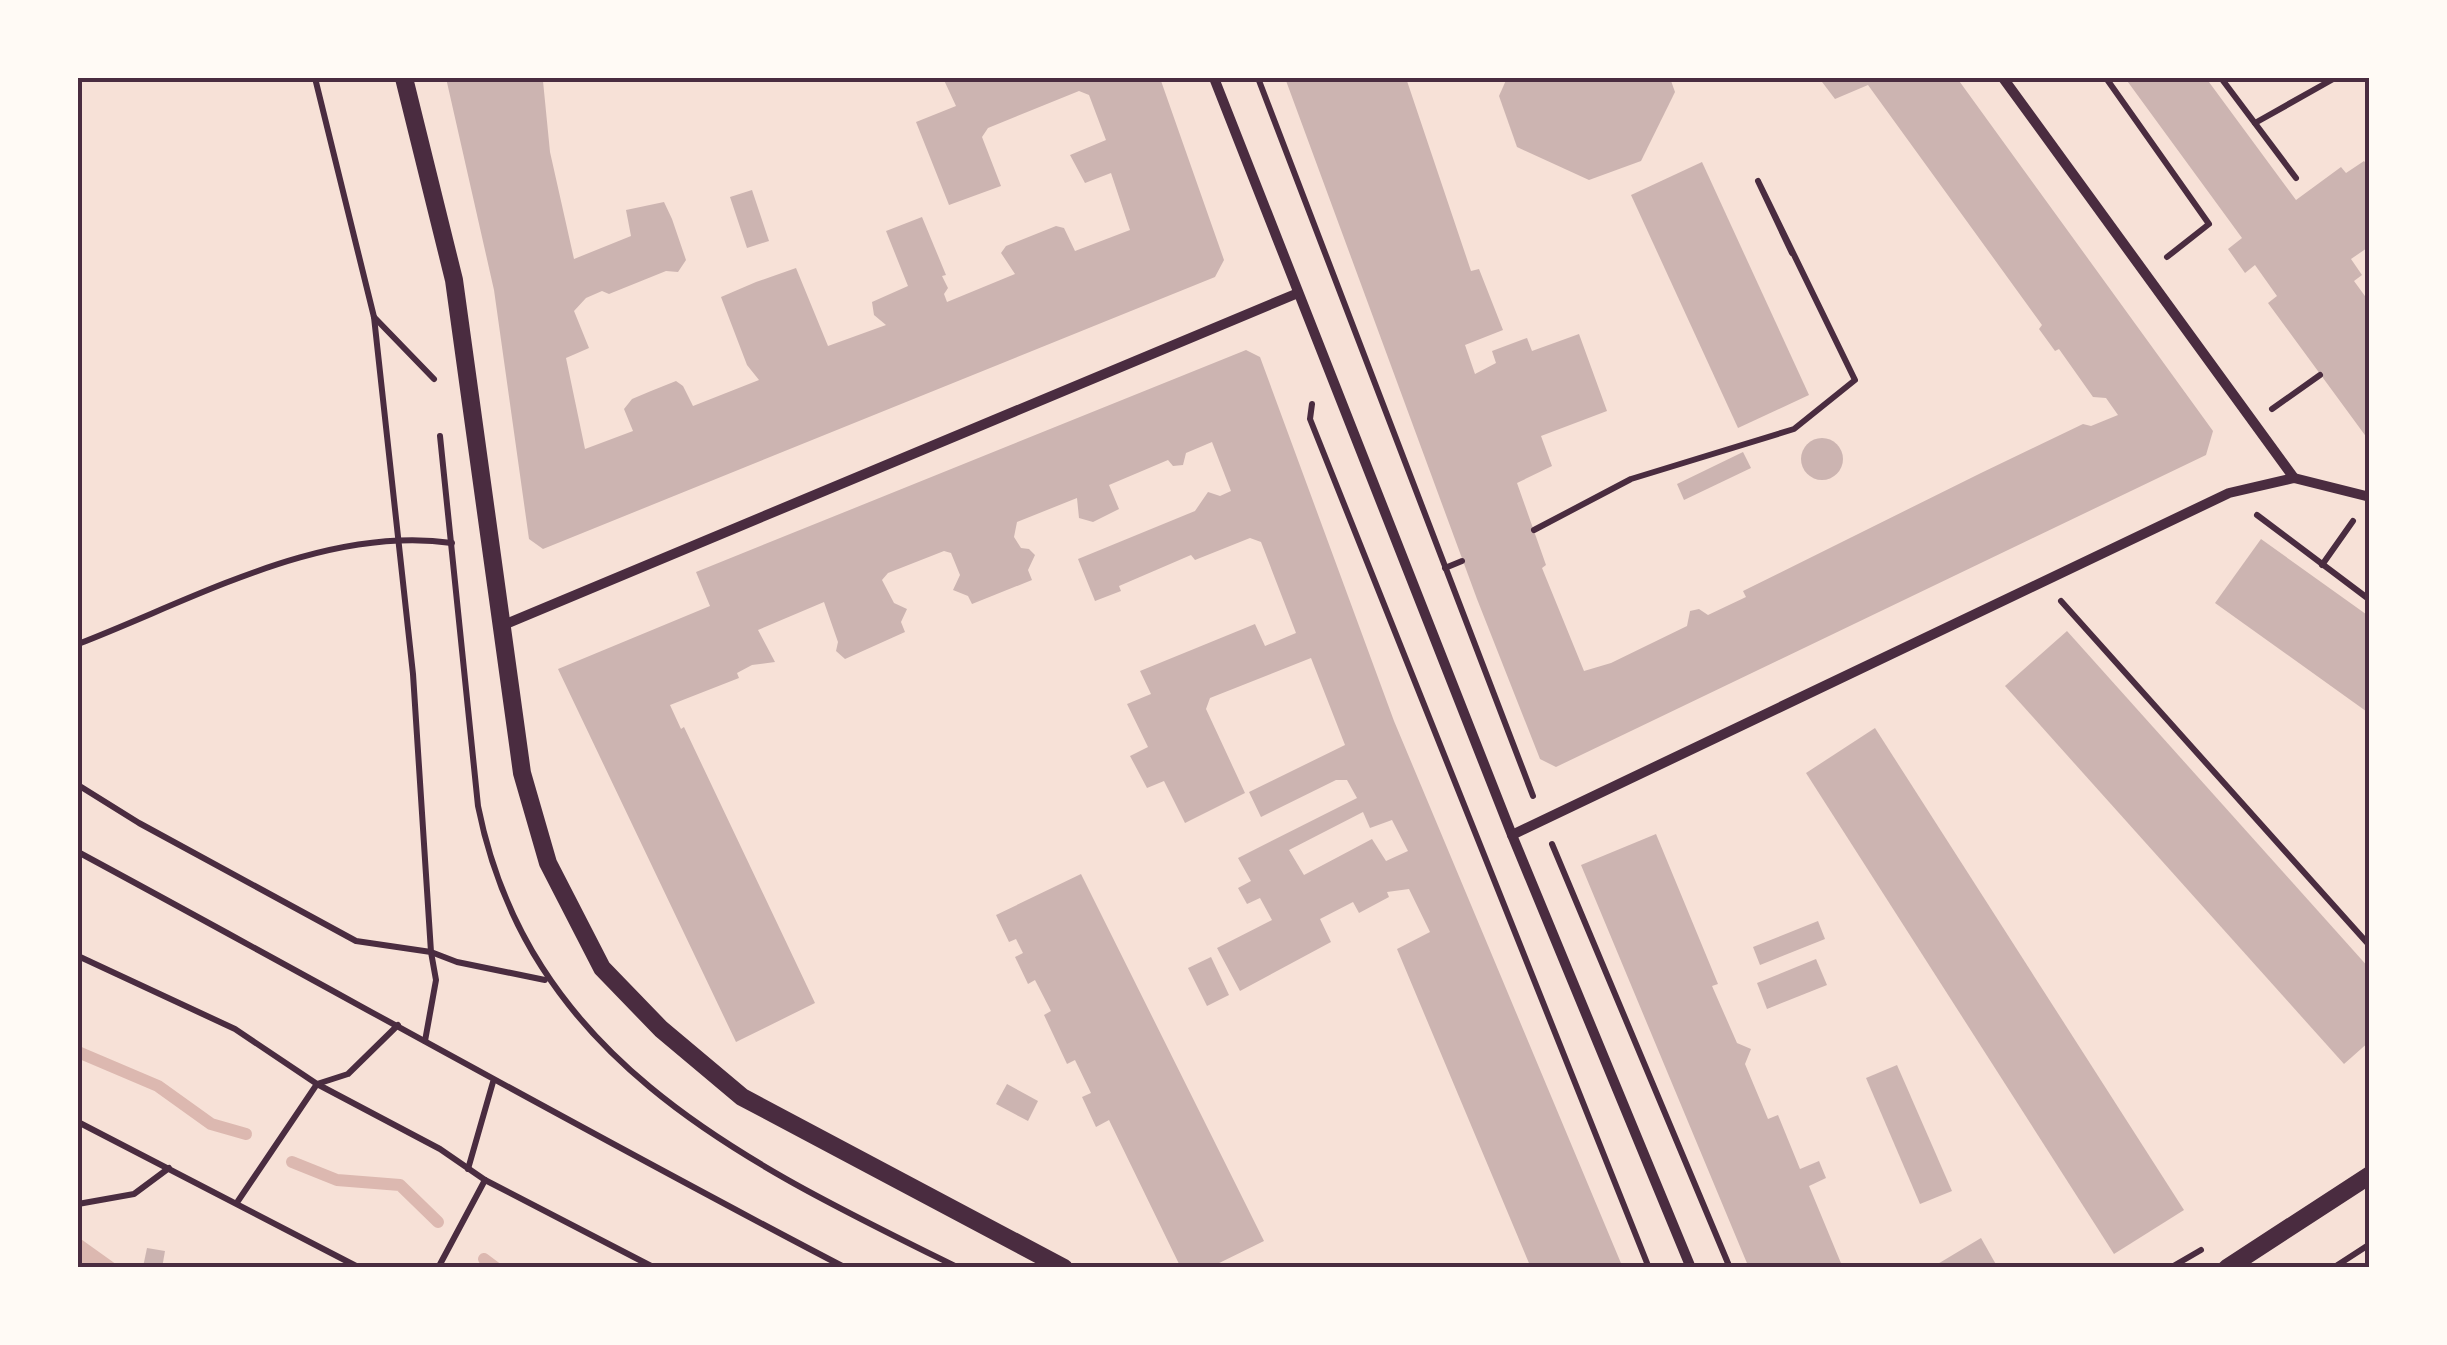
<svg xmlns="http://www.w3.org/2000/svg" width="2447" height="1345" font-family="'PT Sans Narrow',sans-serif">
	<style>
		.water { fill: #dcb8b0 }
		.lines { fill: none; stroke-linecap: round; stroke-linejoin: round }
		.stream { stroke: #dcb8b0; stroke-width: 12 }
		.building { fill: #ccb4b1; fill-rule: evenodd }
		.path { stroke: #4a2c40; stroke-width: 6 }
		.minor { stroke: #4a2c40; stroke-width: 10 }
		.tertiary { stroke: #4a2c40; stroke-width: 18 }
		.neatline { fill: none; stroke: #4a2c40; stroke-width: 4 }
	</style>
	<rect width="100%" height="100%" fill="#f7e1d7"/>
	<!-- water -->
	<path class="water" d="M78,1237L120,1267H78Z"/>
	<g class="lines">
		<!-- stream -->
		<g class="stream">
			<path d="M78,1052L158,1086L211,1124L246,1134"/>
			<path d="M292,1162L337,1180L400,1185L438,1222"/>
			<path d="M484,1259L496,1268"/>
		</g>
	</g>
	<!-- building -->
	<g class="building">
		<path d="M446,78L543,81L550,152L574,259L631,236L626,210L664,202L672,219L686,260L678,272L666,271L609,294L602,291L586,298L574,311L589,348L566,358L585,449L633,431L624,409L632,399L651,391L676,381L683,386L693,406L759,380L747,365L721,297L756,282L796,268L828,346L886,325L874,315L872,302L908,286L886,231L922,217L946,275L942,276L948,288L944,294L947,302L1015,274L1001,253L1006,246L1056,226L1064,228L1075,251L1130,230L1111,173L1085,183L1070,155L1106,140L1089,95L1079,91L988,128L982,137L1001,186L949,205L916,122L956,106L943,78H1160L1224,260L1215,277L543,549L529,539L494,290Z"/>
		<path d="M1285,78H1406L1471,271L1479,269L1503,330L1465,345L1475,374L1496,363L1492,351L1527,338L1532,351L1579,334L1607,411L1541,436L1552,466L1517,483L1546,565L1542,568L1584,671L1611,663L1687,626L1690,611L1699,609L1708,615L1746,597L1743,591L1981,473L2083,424L2091,426L2118,415L2106,398L2093,397L2059,349L2055,351L2039,329L2042,325L1868,85L1835,99L1819,78H1957L2213,431L2206,455L1556,767L1540,759L1477,599Z"/>
		<path d="M1507,78H1670L1675,92L1641,161L1589,180L1517,147L1499,96Z"/>
		<path d="M2125,78H2206L2296,200L2341,167L2346,173L2364,161L2370,169V246L2351,259L2362,275L2354,281L2370,303V442L2268,303L2277,296L2255,265L2245,273L2228,249L2242,238Z"/>
		<path d="M1702,162L1809,395L1738,428L1631,195Z"/>
		<path d="M752,190L769,241L747,248L730,197Z"/>
		<path d="M1246,350L1260,357L1394,721L1623,1268H1531L1397,949L1430,932L1409,889L1387,892L1389,897L1359,913L1353,902L1320,919L1331,942L1240,991L1217,948L1272,920L1260,898L1247,904L1238,888L1251,881L1238,858L1357,798L1347,780H1336L1261,817L1249,792L1345,745L1311,658L1210,698L1206,709L1245,793L1185,823L1164,781L1147,788L1130,756L1148,747L1127,704L1151,694L1140,671L1255,624L1265,646L1296,633L1261,542L1250,538L1195,560L1191,555L1119,586L1121,591L1095,601L1078,559L1195,511L1208,492L1220,496L1231,491L1212,442L1186,453L1183,465L1173,466L1168,460L1109,485L1119,509L1093,522L1079,518L1077,498L1017,522L1014,537L1021,548L1029,549L1035,555L1028,570L1032,580L972,604L968,596L953,590L960,575L951,553L944,551L888,573L882,580L894,603L907,609L901,622L905,632L845,659L836,651L838,642L824,602L758,630L775,662L752,665L737,673L739,678L670,705L681,729L684,727L815,1003L736,1042L558,669L710,606L696,572ZM1363,812L1370,828L1392,820L1408,851L1386,861L1372,839L1304,875L1289,850Z"/>
		<circle cx="1822" cy="459" r="21"/>
		<path d="M1743,452L1751,468L1684,500L1677,484Z"/>
		<path d="M2261,539L2370,617V714L2215,603Z"/>
		<path d="M2067,631L2370,969V1041L2344,1064L2005,686Z"/>
		<path d="M1875,728L2184,1210L2114,1254L1806,773Z"/>
		<path d="M1656,834L1718,984L1712,986L1737,1043L1751,1049L1745,1064L1768,1119L1778,1115L1800,1169L1819,1161L1826,1178L1809,1186L1843,1268H1749L1581,865Z"/>
		<path d="M1081,874L1264,1241L1209,1268H1181L1109,1120L1096,1127L1082,1097L1091,1093L1075,1060L1067,1064L1044,1015L1051,1011L1035,980L1028,984L1015,957L1023,953L1016,939L1009,942L996,915Z"/>
		<path d="M1818,921L1825,939L1760,965L1753,947Z"/>
		<path d="M1211,957L1229,995L1207,1006L1188,968Z"/>
		<path d="M1816,959L1827,985L1767,1009L1757,983Z"/>
		<path d="M1897,1065L1952,1191L1920,1204L1866,1078Z"/>
		<path d="M1007,1084L1038,1101L1028,1121L996,1104Z"/>
		<path d="M1981,1238L1998,1268H1931Z"/>
		<path d="M147,1248L165,1251L162,1268L143,1267Z"/>
	</g>
	<g class="lines">
		<!-- path -->
		<g class="path">
			<path d="M315,78L374,317L413,674L431,952L457,962L545,980"/>
			<path d="M1258,78L1533,796"/>
			<path d="M2106,78L2209,224L2167,257"/>
			<path d="M2221,78L2296,178"/>
			<path d="M2255,123L2335,78"/>
			<path d="M374,317L434,379"/>
			<path d="M1312,404L1310,419L1649,1268"/>
			<path d="M2272,409L2320,375"/>
			<path d="M440,436L478,806C529,1062 745,1162 959,1268"/>
			<path d="M2257,515L2370,600"/>
			<path d="M1534,530L1631,479L1794,429L1855,380L1758,181L1792,253"/>
			<path d="M2322,565L2353,521"/>
			<path d="M1445,568L1462,561"/>
			<path d="M2061,601L2370,946"/>
			<path d="M78,644C195,599 324,525 452,543"/>
			<path d="M78,785L139,823L356,941L431,952L436,980L425,1041"/>
			<path d="M1552,844L1730,1268"/>
			<path d="M78,852C334,990 587,1133 846,1268"/>
			<path d="M78,956L235,1029L317,1084L440,1149L485,1180L655,1268"/>
			<path d="M78,1122L360,1268"/>
			<path d="M468,1169L493,1082"/>
			<path d="M238,1201L317,1084L348,1074L398,1025"/>
			<path d="M78,1204L134,1194L169,1168"/>
			<path d="M438,1268L485,1180"/>
			<path d="M2170,1268L2201,1250"/>
			<path d="M2333,1268L2370,1244"/>
		</g>
		<!-- minor -->
		<g class="minor">
			<path d="M1214,78L1512,835L1691,1268"/>
			<path d="M2003,78L2294,478"/>
			<path d="M501,626L1298,293"/>
			<path d="M1512,835L2229,493L2294,478L2370,497"/>
		</g>
		<!-- tertiary -->
		<g class="tertiary">
			<path d="M404,78L454,280L522,773L548,863L602,968L661,1029L742,1097L1064,1268"/>
			<path d="M2227,1268L2370,1175"/>
		</g>
	</g>
	<!-- border -->
	<rect width="2447" height="1345" fill="none" stroke="#fffaf5" stroke-width="160"/>
	<rect x="80" y="80" width="2287" height="1185" class="neatline"/>
</svg>
